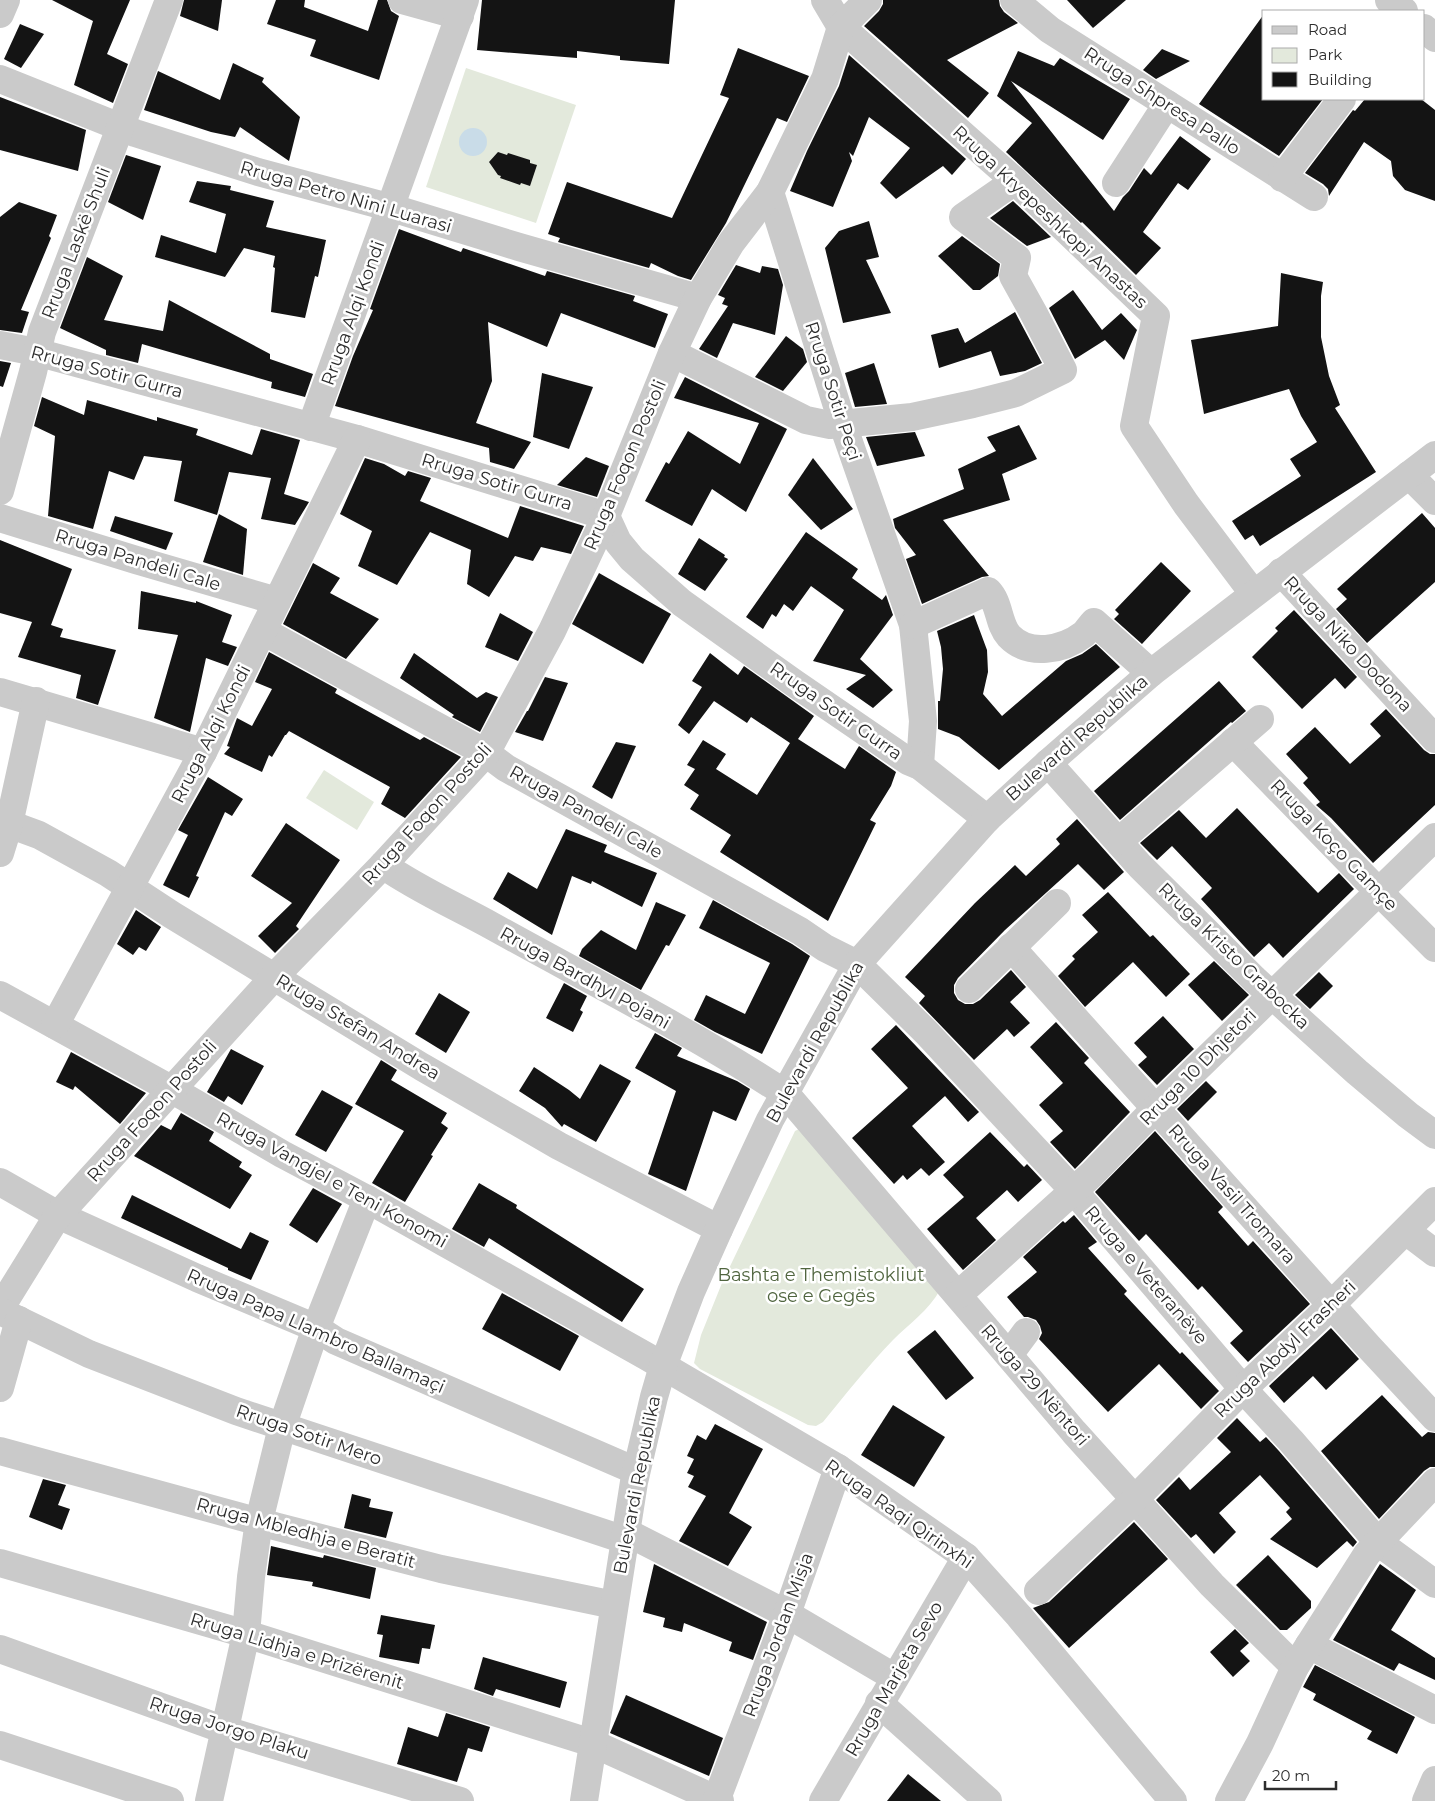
<svg xmlns="http://www.w3.org/2000/svg" width="1435" height="1801" font-family="Montserrat,sans-serif">
	<style>
		.green { fill: #e3e9dc }
		.water { fill: #c9dce8 }
		.building { fill: #141414 }
		.lines { fill: none; stroke-linecap: round; stroke-linejoin: round }
		.minor { stroke: #cacaca; stroke-width: 28 }
		.labels { text-anchor: middle; stroke-width: 5; stroke-linejoin: round; paint-order: stroke }
		.street-label { font-size: 18px; fill: #2d2d2d; stroke: #fff }
		.park-label { font-size: 18px; fill: #50653f; stroke: #fff }
	</style>
	<rect width="100%" height="100%" fill="#fff"/>
	<!-- green -->
	<g class="green">
		<path d="M466,68L576,105L536,223L426,187Z"/>
		<path d="M324,770L374,802L357,830L306,798Z"/>
		<path d="M799,1129L940,1290C929,1310 909,1324 893,1340C868,1366 846,1394 823,1422L816,1426L808,1425L700,1369L694,1363L701,1335L722,1283L795,1131Z"/>
	</g>
	<!-- water -->
	<circle class="water" cx="473" cy="142" r="14"/>
	<!-- building -->
	<g class="building">
		<path d="M52,0H130L107,54L128,64L113,103L74,85L93,21Z"/>
		<path d="M184,0H222L218,31L180,16Z"/>
		<path d="M276,0H305L304,7L368,31L378,0H387L391,11L399,16L379,80L310,56L316,40L267,24Z"/>
		<path d="M482,0H675L669,64L620,60V56L577,51V58L477,50Z"/>
		<path d="M883,0H999L1000,6L1004,12L1018,23L947,60L989,93L968,118L864,26L879,11L883,4Z"/>
		<path d="M1067,0H1126L1093,28Z"/>
		<path d="M1264,14V99H1323L1279,156L1199,104Z"/>
		<path d="M20,24L44,34L21,68L4,59Z"/>
		<path d="M738,48L809,76L787,122L777,118L726,223L691,280L678,276L651,263L649,268L558,242L560,238L548,234L567,182L672,218L729,98L720,95Z"/>
		<path d="M1162,49L1190,61L1156,79L1143,70Z"/>
		<path d="M1018,51L1054,66L1060,58L1130,99L1103,140L1011,81L1114,211L1123,197L1129,191L1144,168L1151,175L1180,136L1211,159L1188,190L1178,183L1143,232L1161,248L1136,275L1082,222L1081,223L1006,152L1032,123L997,96Z"/>
		<path d="M849,55L966,159L952,175L943,166L896,199L880,183L910,148L869,117L853,156L849,152L852,161L833,207L790,191L807,151L839,86Z"/>
		<path d="M233,63L264,78L262,82L300,117L289,161L240,127L235,137L211,132L144,110L158,71L220,100Z"/>
		<path d="M0,97L86,130L78,171L0,150Z"/>
		<path d="M1365,99H1421L1435,110V201L1405,190L1393,176L1391,161L1364,142L1329,196L1328,189L1323,184L1305,173L1353,110L1355,111Z"/>
		<path d="M498,152L507,155L508,153L530,160V163L537,165L530,186L521,183L520,185L500,178L501,176L498,175L489,162Z"/>
		<path d="M126,155L161,166L143,220L108,202Z"/>
		<path d="M197,181L231,186L230,190L274,201L266,227L326,240L318,277L315,276L305,318L271,312L275,268L273,267L275,256L244,248L225,277L155,257L161,235L216,253L226,214L189,202Z"/>
		<path d="M1013,201L1051,237L1027,246L990,218Z"/>
		<path d="M19,202L57,215L49,236L51,238L21,310L29,312L22,333L0,330V217Z"/>
		<path d="M869,221L879,257L866,260L891,313L843,323L825,248L839,231Z"/>
		<path d="M399,229L461,252L463,248L545,276L547,271L635,296L633,301L668,314L655,348L561,313L547,347L488,322L492,381L476,423L531,442L514,469L490,462L489,448L335,406L353,356L373,310L370,309Z"/>
		<path d="M962,236L1000,264L998,276L980,290H973L938,256Z"/>
		<path d="M87,257L123,276L104,320L163,331L169,300L270,354V359L313,374L305,397L271,388L272,382L142,344L138,363L106,355V350L60,328Z"/>
		<path d="M736,265L760,273L762,266L778,269L783,285L775,335L733,323L717,358L699,349L728,306L722,304L725,298L718,295Z"/>
		<path d="M1281,273L1323,282L1321,296V337L1329,376L1340,405L1335,408L1376,472L1260,546L1253,535L1245,540L1232,521L1301,476L1290,459L1317,442L1301,416L1289,389L1204,414L1191,340L1278,326Z"/>
		<path d="M1073,290L1102,330L1121,313L1137,330L1124,360L1105,340L1075,359L1049,308Z"/>
		<path d="M1015,312L1042,363L1025,371L1000,376L991,351L939,368L931,335L958,328L965,343Z"/>
		<path d="M786,336L803,349L807,362L783,391L755,377Z"/>
		<path d="M0,361L11,363L3,387L0,386Z"/>
		<path d="M874,363L887,404L855,407L845,373Z"/>
		<path d="M542,373L593,387L569,449L533,437Z"/>
		<path d="M685,377L787,429L746,512L712,489L692,526L645,501L666,462L669,464L688,431L740,464L759,423L674,398Z"/>
		<path d="M42,397L84,415L87,400L157,421V417L198,429L196,435L252,455L261,429L300,440L284,494L309,502L295,525L261,519L271,478L229,472L217,515L174,501L182,461L144,456L134,480L109,471L93,529L48,516L55,436L34,426Z"/>
		<path d="M1019,425L1037,459L1002,474L1010,500L943,520L989,576L982,577L922,604L906,559L916,555L895,528L893,519L964,489L958,469L996,451L987,437Z"/>
		<path d="M915,432L925,456L877,466L866,437Z"/>
		<path d="M586,457L609,466L597,497L557,485Z"/>
		<path d="M365,458L384,464L405,476L408,471L431,478L420,501L508,538L520,506L584,526L571,554L541,547L533,561L515,556L489,597L467,584L471,550L430,532L397,585L358,566L372,531L340,514Z"/>
		<path d="M813,458L853,509L821,530L788,495Z"/>
		<path d="M1422,513L1435,528V582L1367,643L1336,609L1347,599L1337,589Z"/>
		<path d="M219,514L247,529L243,575L203,562Z"/>
		<path d="M115,516L173,533L166,550L110,531Z"/>
		<path d="M806,532L858,569L852,578L882,600L886,595L893,615L860,659L893,690L873,708L846,689L866,675L813,661L844,610L811,586L793,611L784,604L776,617L772,614L763,629L746,617Z"/>
		<path d="M699,538L725,555L724,557L728,559L705,591L678,574Z"/>
		<path d="M0,540L72,569L51,625L63,629L60,637L116,650L98,705L76,698L81,675L18,657L32,622L0,613Z"/>
		<path d="M1161,562L1191,591L1142,644L1114,619L1119,614L1115,610Z"/>
		<path d="M313,563L340,578L330,593L379,619L346,659L283,624Z"/>
		<path d="M599,573L671,614L643,664L572,624Z"/>
		<path d="M141,591L196,603V601L232,615L222,642L237,647L228,666L206,658L190,732L154,718L178,635L138,629Z"/>
		<path d="M1294,610L1357,677L1345,689L1335,678L1302,709L1252,657L1278,631L1275,628Z"/>
		<path d="M500,613L533,632L518,661L485,647Z"/>
		<path d="M974,615L987,650L988,672L983,694L1002,716L1066,661L1082,654L1096,644L1120,667L999,770L959,737L938,729V701H940L943,669L941,647L937,631Z"/>
		<path d="M269,652L337,689L335,693L420,740L424,737L461,757L405,818L381,804L390,787L289,731L286,735H285L272,757L269,755L262,772L224,754L230,747L227,746L237,718L252,726L272,689L255,682Z"/>
		<path d="M414,653L477,698L486,692L498,697L480,732L452,717L454,715L400,678Z"/>
		<path d="M710,653L738,675L744,666L814,716L798,739L845,769L859,746L896,772L891,786L870,820L876,823L828,921L720,852L731,835L690,809L699,795L684,785L695,769L687,765L703,740L726,754L716,769L757,795L790,743L751,717L747,723L714,701L689,734L678,725L702,687L692,681Z"/>
		<path d="M545,677L568,683L543,741L515,732L527,711H528Z"/>
		<path d="M1219,681L1246,711L1232,723L1231,722L1120,820L1094,791Z"/>
		<path d="M1386,709L1424,750L1430,754H1435V805L1373,863L1331,818L1316,805L1320,802L1303,783L1308,778L1286,754L1315,727L1350,764L1381,736L1370,724Z"/>
		<path d="M616,742L636,746L612,799L592,787Z"/>
		<path d="M208,777L243,799L232,816L225,812L196,876L199,877L189,898L163,885L188,835L178,830Z"/>
		<path d="M1237,808L1318,893L1339,873L1354,889L1283,958L1269,943L1254,957L1201,899L1212,888L1172,846L1157,860L1140,843L1179,810L1206,838Z"/>
		<path d="M1077,819L1124,872L1104,890L1078,864L1005,930L958,978L954,985V993L958,1000L965,1004H973L980,1000L1011,970L1026,987L1010,1002L1030,1023L1014,1037L1007,1029L974,1060L919,1003L925,996L905,977L975,903L1015,865L1026,876L1060,844L1056,839Z"/>
		<path d="M286,823L340,860L296,926L299,929L275,953L258,936L292,903L251,876Z"/>
		<path d="M566,829L607,845L604,852L657,873L642,907L592,881L591,884L572,876L552,935L493,899L508,872L537,889Z"/>
		<path d="M1108,892L1150,937L1153,935L1190,974L1166,997L1133,962L1085,1007L1058,976L1075,959L1072,956L1098,932L1082,915Z"/>
		<path d="M713,900L792,944L810,956L762,1054L715,1032L694,1020L706,995L745,1014L770,963L699,928Z"/>
		<path d="M656,902L686,915L669,946L666,945L641,990L579,956L582,949L601,930L636,950Z"/>
		<path d="M136,910L161,927L146,951L139,947L133,955L117,944Z"/>
		<path d="M1214,961L1249,995L1222,1021L1188,985Z"/>
		<path d="M1319,972L1333,986L1310,1009L1295,995Z"/>
		<path d="M564,983L587,996L580,1010L583,1012L573,1032L546,1018Z"/>
		<path d="M439,993L470,1012L446,1053L415,1034Z"/>
		<path d="M1163,1016L1194,1049L1157,1085L1138,1065L1147,1057L1134,1043Z"/>
		<path d="M1056,1022L1089,1058L1084,1063L1130,1112L1075,1169L1050,1142L1063,1131L1039,1105L1063,1083L1030,1047Z"/>
		<path d="M896,1025L979,1112L968,1122L945,1096L912,1126L945,1162L929,1176L921,1168L907,1180L903,1175L894,1184L852,1138L908,1088L871,1049Z"/>
		<path d="M655,1033L682,1048L677,1056L737,1081L750,1089L736,1121L713,1111L686,1191L648,1174L676,1091L635,1068Z"/>
		<path d="M231,1049L264,1066L242,1105L228,1096L224,1102L207,1092Z"/>
		<path d="M71,1052L146,1093L120,1124L75,1086L73,1090L56,1082Z"/>
		<path d="M381,1060L397,1070L391,1080L447,1113L441,1123L448,1128L431,1155L433,1156L405,1202L372,1183L404,1131L355,1104Z"/>
		<path d="M600,1064L631,1081L596,1142L564,1124L562,1127L545,1108L519,1091L534,1067L569,1090L580,1099Z"/>
		<path d="M1206,1081L1217,1092L1188,1121L1177,1109Z"/>
		<path d="M322,1090L353,1107L326,1152L295,1135Z"/>
		<path d="M181,1113L214,1132L209,1141L242,1162L239,1167L252,1175L230,1209L134,1156L161,1125L171,1130Z"/>
		<path d="M1155,1131L1223,1207L1218,1212L1248,1246L1253,1241L1310,1304L1248,1362L1230,1343L1243,1331L1202,1286L1198,1290L1146,1234L1139,1241L1095,1192Z"/>
		<path d="M990,1132L1024,1167L1027,1164L1042,1180L1018,1202L1007,1190L976,1218L996,1240L963,1270L927,1229L964,1197L943,1175Z"/>
		<path d="M479,1183L517,1205L516,1208L644,1289L622,1322L489,1238L484,1247L452,1229Z"/>
		<path d="M313,1188L342,1204L317,1243L289,1225Z"/>
		<path d="M132,1195L241,1249L250,1232L269,1241L251,1280L228,1270V1268L121,1218Z"/>
		<path d="M1074,1215L1097,1242L1088,1248L1127,1291L1124,1294L1180,1354L1182,1352L1219,1391L1201,1409L1159,1364L1108,1412L1039,1339L1042,1333L1040,1326L1036,1320L1028,1317H1024L1007,1297L1037,1272L1023,1257L1063,1221L1065,1223Z"/>
		<path d="M502,1293L579,1336L560,1371L482,1329Z"/>
		<path d="M1331,1328L1359,1359L1326,1390L1313,1376L1284,1403L1269,1386Z"/>
		<path d="M935,1330L974,1378L946,1400L907,1352Z"/>
		<path d="M1382,1395L1422,1437L1428,1432L1435,1433V1467H1430L1424,1471L1379,1519L1321,1451Z"/>
		<path d="M893,1405L945,1437L914,1487L861,1455Z"/>
		<path d="M1237,1418L1260,1442L1266,1437L1279,1451L1357,1542L1353,1547L1347,1541L1317,1568L1270,1539L1292,1519L1286,1512L1290,1508L1260,1475L1219,1513L1236,1532L1214,1554L1196,1534L1191,1538L1156,1500L1179,1477L1190,1490L1231,1452L1217,1438Z"/>
		<path d="M715,1424L763,1449L729,1513L752,1527L728,1566L679,1541L706,1496L688,1487L694,1476L687,1473L694,1459L687,1456L697,1435L706,1440Z"/>
		<path d="M43,1479L66,1485L58,1505L70,1509L62,1530L29,1517Z"/>
		<path d="M352,1494L371,1499L369,1507L393,1512L386,1538L344,1528Z"/>
		<path d="M1134,1522L1168,1559L1069,1648L1033,1608L1049,1602Z"/>
		<path d="M271,1546L323,1558L324,1555L376,1568L370,1599L312,1586L313,1582L267,1575Z"/>
		<path d="M1268,1555L1311,1601V1608L1287,1630H1280L1236,1585Z"/>
		<path d="M654,1564L767,1622L753,1660L729,1651L732,1642L684,1623L682,1632L663,1627L665,1618L643,1612Z"/>
		<path d="M1380,1564L1416,1590L1391,1630L1435,1658V1680L1399,1663L1394,1671L1333,1640Z"/>
		<path d="M381,1615L435,1625L430,1649L422,1648L419,1664L379,1657L383,1635L377,1634Z"/>
		<path d="M1235,1629L1249,1643L1240,1651L1250,1661L1233,1677L1210,1652Z"/>
		<path d="M483,1657L567,1682L560,1708L496,1689L493,1696L474,1689Z"/>
		<path d="M1315,1665L1415,1717L1397,1754L1367,1739L1372,1731L1313,1700L1316,1694L1303,1687Z"/>
		<path d="M626,1695L723,1738L709,1776L610,1733Z"/>
		<path d="M446,1713L490,1727L482,1752L468,1748L457,1782L397,1764L408,1727L438,1737Z"/>
		<path d="M908,1774L941,1801H887Z"/>
	</g>
	<g class="lines">
		<!-- minor -->
		<g class="minor">
			<path d="M402,0L460,16"/>
			<path d="M825,0L841,27L1015,181L1156,316L1134,426L1186,504L1253,593"/>
			<path d="M1014,0L1050,30L1314,197"/>
			<path d="M1389,0L1404,11"/>
			<path d="M0,14L6,0"/>
			<path d="M1424,28L1435,38"/>
			<path d="M0,79L135,133L258,172L392,208L519,247L698,298"/>
			<path d="M1282,178L1342,99"/>
			<path d="M1116,183L1167,104"/>
			<path d="M770,192L843,425L913,625L923,721L920,766"/>
			<path d="M0,345L36,352L357,439L606,516L618,542L632,559L682,603L794,683L908,761L920,766L987,819"/>
			<path d="M672,353L806,420L830,425L912,417L973,404L1016,393L1063,370L1033,312L1013,276L1017,258L963,217L1015,181"/>
			<path d="M311,427L465,0"/>
			<path d="M1409,475L1435,501"/>
			<path d="M0,491L33,372L42,332L169,0"/>
			<path d="M0,518L136,560L277,601"/>
			<path d="M1281,572L1435,739"/>
			<path d="M913,625L988,591C1000,603 998,624 1009,636C1029,657 1063,650 1084,634C1087,631 1090,626 1094,622L1151,673"/>
			<path d="M263,631L486,753L506,768L800,931L825,948L857,964L926,1032L1074,1191L1243,1389L1291,1441L1378,1542L1435,1584"/>
			<path d="M0,692L203,752"/>
			<path d="M1233,742L1378,891L1435,948"/>
			<path d="M1048,763L1140,866L1254,979L1357,1072L1408,1115L1435,1135"/>
			<path d="M0,823L9,824L39,835L108,873L172,915L422,1067L559,1146L719,1229"/>
			<path d="M1119,841L1260,719"/>
			<path d="M0,853L9,824L36,701"/>
			<path d="M383,865C417,889 456,906 492,926C591,981 692,1032 786,1094L1074,1432L1212,1585L1295,1667"/>
			<path d="M1011,947L1369,1347L1435,1418"/>
			<path d="M969,989L1057,903"/>
			<path d="M0,995L171,1089L282,1154L367,1199L646,1356L838,1468L966,1557L1019,1616L1173,1801"/>
			<path d="M55,1025L203,752L357,439"/>
			<path d="M0,1182L58,1215L197,1278L316,1328L336,1341L636,1471"/>
			<path d="M1406,1231L1435,1253"/>
			<path d="M958,1295L1091,1175L1156,1108L1435,837"/>
			<path d="M0,1309L58,1215L274,977L383,865L486,753L552,631L606,516L672,353L698,298L731,243L770,192L825,79L841,27L868,0"/>
			<path d="M0,1311L89,1354L236,1411L625,1540"/>
			<path d="M1009,1355L1026,1332"/>
			<path d="M0,1388L19,1320"/>
			<path d="M0,1451L278,1527L441,1569L614,1605"/>
			<path d="M626,1532L787,1614L894,1677"/>
			<path d="M0,1563L246,1634L592,1743L720,1801"/>
			<path d="M1038,1591L1128,1506L1243,1389L1316,1320L1435,1201"/>
			<path d="M1309,1645L1435,1710"/>
			<path d="M0,1649L225,1730L460,1801"/>
			<path d="M879,1703L988,1801"/>
			<path d="M0,1745L170,1801"/>
			<path d="M209,1801L246,1634L251,1577L259,1521L282,1427L316,1328L367,1199"/>
			<path d="M584,1801L634,1482L654,1397L663,1366L691,1292L719,1229L770,1120L857,964L987,819L1048,763L1151,673L1435,455"/>
			<path d="M716,1801L787,1614L838,1468"/>
			<path d="M823,1801L966,1557"/>
			<path d="M1229,1801L1260,1743L1295,1667L1367,1554L1435,1482"/>
			<path d="M1426,1801L1435,1780"/>
		</g>
	</g>
	<g class="labels">
		<!-- street labels -->
		<g class="street-label">
			<text transform="translate(1162 101) rotate(33)" y="6">Rruga Shpresa Pallo</text>
			<text transform="translate(346 197) rotate(16)" y="6">Rruga Petro Nini Luarasi</text>
			<text transform="translate(1050 217) rotate(43)" y="6">Rruga Kryepeshkopi Anastas</text>
			<text transform="translate(76 243) rotate(-69)" y="6">Rruga Laskë Shuli</text>
			<text transform="translate(353 313) rotate(-70)" y="6">Rruga Alqi Kondi</text>
			<text transform="translate(107 372) rotate(15)" y="6">Rruga Sotir Gurra</text>
			<text transform="translate(833 391) rotate(72)" y="6">Rruga Sotir Peçi</text>
			<text transform="translate(625 465) rotate(-67)" y="6">Rruga Foqon Postoli</text>
			<text transform="translate(497 482) rotate(17)" y="6">Rruga Sotir Gurra</text>
			<text transform="translate(138 560) rotate(17)" y="6">Rruga Pandeli Cale</text>
			<text transform="translate(1348 644) rotate(47)" y="6">Rruga Niko Dodona</text>
			<text transform="translate(836 711) rotate(35)" y="6">Rruga Sotir Gurra</text>
			<text transform="translate(211 734) rotate(-63)" y="6">Rruga Alqi Kondi</text>
			<text transform="translate(1077 738) rotate(-41)" y="6">Bulevardi Republika</text>
			<text transform="translate(586 812) rotate(29)" y="6">Rruga Pandeli Cale</text>
			<text transform="translate(427 814) rotate(-48)" y="6">Rruga Foqon Postoli</text>
			<text transform="translate(1334 845) rotate(46)" y="6">Rruga Koço Gamçe</text>
			<text transform="translate(1234 956) rotate(44)" y="6">Rruga Kristo Grabocka</text>
			<text transform="translate(585 978) rotate(29)" y="6">Rruga Bardhyl Pojani</text>
			<text transform="translate(358 1027) rotate(31)" y="6">Rruga Stefan Andrea</text>
			<text transform="translate(815 1042) rotate(-61)" y="6">Bulevardi Republika</text>
			<text transform="translate(1198 1067) rotate(-45)" y="6">Rruga 10 Dhjetori</text>
			<text transform="translate(152 1111) rotate(-48)" y="6">Rruga Foqon Postoli</text>
			<text transform="translate(332 1180) rotate(29)" y="6">Rruga Vangjel e Teni Konomi</text>
			<text transform="translate(1232 1194) rotate(48)" y="6">Rruga Vasil Tromara</text>
			<text transform="translate(1146 1275) rotate(49)" y="6">Rruga e Veteranëve</text>
			<text transform="translate(316 1331) rotate(24)" y="6">Rruga Papa Llambro Ballamaçi</text>
			<text transform="translate(1285 1349) rotate(-44)" y="6">Rruga Abdyl Frasheri</text>
			<text transform="translate(1035 1385) rotate(49)" y="6">Rruga 29 Nëntori</text>
			<text transform="translate(309 1435) rotate(19)" y="6">Rruga Sotir Mero</text>
			<text transform="translate(637 1485) rotate(-79)" y="6">Bulevardi Republika</text>
			<text transform="translate(899 1514) rotate(35)" y="6">Rruga Raqi Qirinxhi</text>
			<text transform="translate(306 1533) rotate(15)" y="6">Rruga Mbledhja e Beratit</text>
			<text transform="translate(778 1635) rotate(-70)" y="6">Rruga Jordan Misja</text>
			<text transform="translate(297 1651) rotate(17)" y="6">Rruga Lidhja e Prizërenit</text>
			<text transform="translate(894 1679) rotate(-60)" y="6">Rruga Marjeta Sevo</text>
			<text transform="translate(229 1728) rotate(18)" y="6">Rruga Jorgo Plaku</text>
		</g>
		<!-- park labels -->
		<g class="park-label">
			<text x="821" y="1281">Bashta e Themistokliut<tspan x="821" dy="21">ose e Gegës</tspan></text>
		</g>
	</g>
	<!-- legend -->
	<rect x="1262" y="10" width="162" height="90" fill="#ffffff" stroke="#ababab"/>
	<rect x="1272" y="26" width="25" height="8" fill="#cacaca" stroke="#ababab"/>
	<text x="1308" y="35" font-size="15" fill="#2d2d2d">Road</text>
	<rect x="1272" y="48" width="25" height="15" fill="#e3e9dc" stroke="#ababab"/>
	<text x="1308" y="60" font-size="15" fill="#2d2d2d">Park</text>
	<rect x="1272" y="72" width="25" height="15" fill="#141414" stroke="#ababab"/>
	<text x="1308" y="85" font-size="15" fill="#2d2d2d">Building</text>
	<!-- scale -->
	<path d="M1265 1781v8h71v-8" fill="none" stroke="#2d2d2d" stroke-width="2.5"/>
	<text x="1272" y="1781" font-size="15" fill="#2d2d2d" stroke="#ffffff" stroke-width="4" paint-order="stroke">20 m</text>
</svg>
